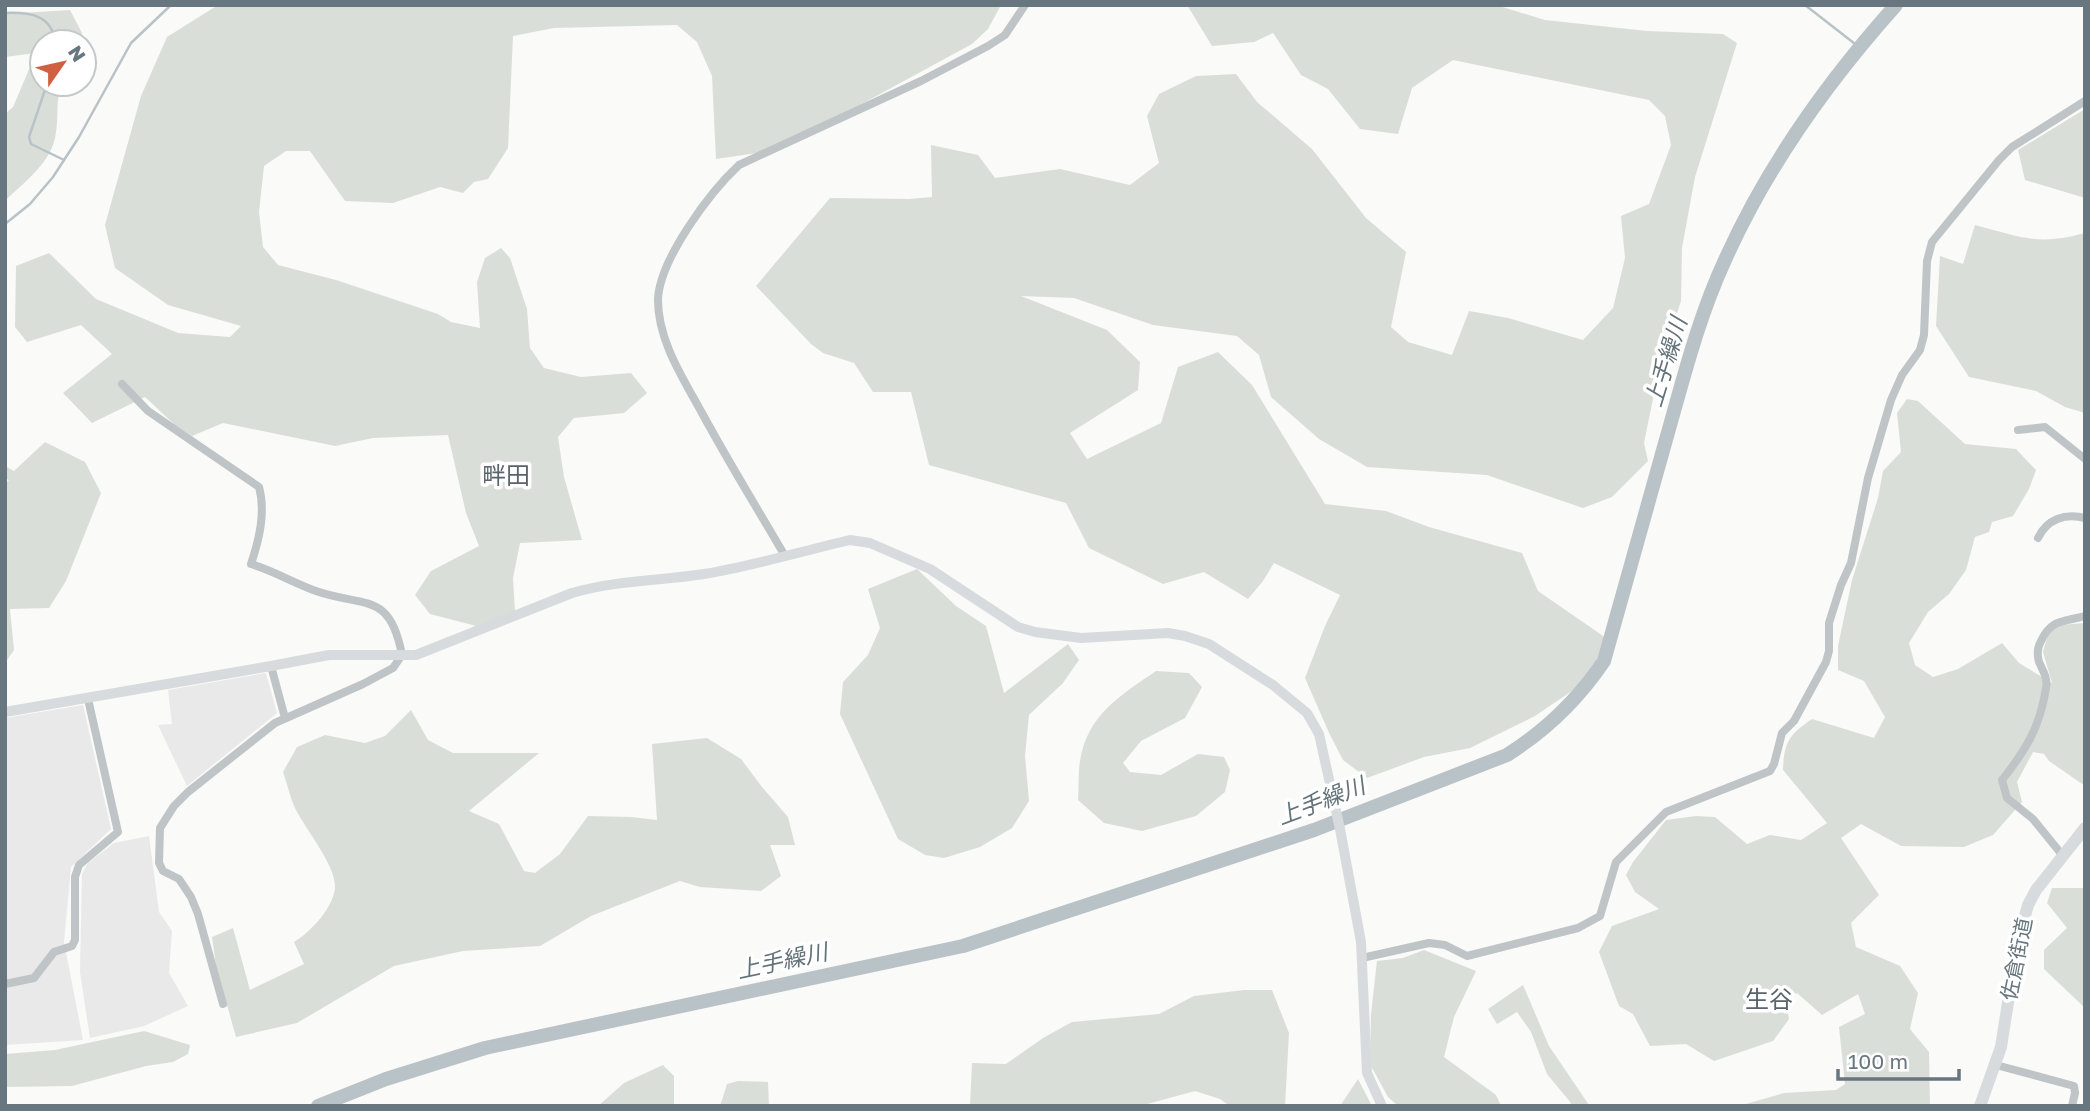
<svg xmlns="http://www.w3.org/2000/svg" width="2090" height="1111" font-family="'Golos Text','Noto Sans JP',sans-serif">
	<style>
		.built { fill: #e8e9e8 }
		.green { fill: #daded8 }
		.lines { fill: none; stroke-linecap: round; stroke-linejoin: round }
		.stream { stroke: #b9c3c7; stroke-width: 2.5 }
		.river { stroke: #b9c3c7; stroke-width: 14 }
		.street { stroke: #bfc4c7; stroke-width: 8 }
		.secondary { stroke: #d8dbde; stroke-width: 10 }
		.primary { stroke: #d8dbde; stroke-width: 12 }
		.labels { text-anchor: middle; stroke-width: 7; stroke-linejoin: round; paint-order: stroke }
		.street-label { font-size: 21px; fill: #67767f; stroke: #fff }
		.water-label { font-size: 23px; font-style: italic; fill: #637379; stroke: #fff }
		.quarter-label { font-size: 24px; fill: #59646b; stroke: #fff }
	</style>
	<rect width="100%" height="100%" fill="#fafaf8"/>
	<!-- built -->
	<g class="built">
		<path d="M266,673L277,713L187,786L158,725L172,724L168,690Z"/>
		<path d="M83,705L111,829L71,867L64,942L83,1040L5,1045V718Z"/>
		<path d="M149,836L159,912L172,931L169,973L188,1006L144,1026L90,1038L80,972L82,874L88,863L114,843Z"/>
	</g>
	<!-- green -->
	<g class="green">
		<path d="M218,5H1001L988,29L972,44L777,150L716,159L712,76L697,42L677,25L554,28L513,36L508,148L488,179L474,182L463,193L440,187L393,203L345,201L310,151H286L264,166L259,212L263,247L278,265L336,280L438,314L451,322L480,328L477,282L485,258L501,248L510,258L527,309L530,348L544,368L581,377L631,373L647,393L624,413L574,418L558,437L564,477L582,540L520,543L513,578L515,611L484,628L430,614L415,595L431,571L479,546L466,513L448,435L373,438L335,446L223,423L192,436L175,425L145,397L92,423L63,393L112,354L81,325L27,342L15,327L16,266L49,253L96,299L178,333L230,337L241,326L168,305L115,268L105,225L141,96L167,37Z"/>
		<path d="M1187,5H1496L1545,20L1647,31L1723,34L1737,43L1695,177L1682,248L1681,301L1658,374L1644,443L1648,461L1612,497L1583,508L1487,475L1367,467L1319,439L1271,397L1259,355L1237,336L1153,325L1074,298L1021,296L1107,330L1140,362L1138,390L1070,433L1087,459L1161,423L1178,367L1218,352L1252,385L1325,504L1386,511L1429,527L1522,553L1538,591L1606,638L1588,680L1535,716L1470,748L1424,757L1367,778L1343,760L1330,735L1305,678L1325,626L1340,595L1274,563L1263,581L1248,599L1204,572L1163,584L1089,548L1066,503L929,465L911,392H873L854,363L823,353L811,344L756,286L830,198L909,199L932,197L931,145L978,155L995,178L1060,169L1130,185L1159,163L1147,116L1159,94L1196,76L1236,74L1257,102L1312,149L1366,218L1406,252L1391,327L1408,342L1452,355L1469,311L1508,318L1583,340L1613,308L1625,258L1621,216L1649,204L1671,145L1665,116L1649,100L1453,60L1412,88L1398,134L1360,129L1328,89L1301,75L1273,33L1254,42L1212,46Z"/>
		<path d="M70,10L82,33L79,42H42V84H62C55,101 59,115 56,132C53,162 25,181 5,201V114L13,107L36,53L5,57V14Z"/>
		<path d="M2085,109V198L2025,180L2018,150Z"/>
		<path d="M1975,225C2021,237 2037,246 2085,233V413L2065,407L2036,391L1969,377L1936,326L1940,256L1963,264Z"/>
		<path d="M1907,399L1918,401L1965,444L2016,449L2036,470L2029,489L2013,516L1992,522L1989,532L1975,537L1966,570L1949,594L1928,612L1909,643L1915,665L1933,677L1958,669L2002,643L2019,663L2052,683L2043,652L2049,630L2060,625L2085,623V786L2049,761L2044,754L2033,752L2017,782L2022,802L1993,835L1964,847L1901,846L1861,824L1841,838L1879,895L1851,923L1856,947L1900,966L1918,993L1910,1029L1929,1052L1930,1106H1739L1784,1093L1836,1090L1845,1084L1839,1027L1865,1014L1858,994L1822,1015L1797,993L1786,998L1789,1019L1773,1041L1714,1061L1686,1044L1650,1046L1633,1014L1619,1006L1599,952L1612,926L1659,909L1635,892L1626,875L1633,862L1666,820L1696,816L1715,817L1747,844L1770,835L1801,840L1827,823L1783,770C1784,741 1790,734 1812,719L1874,738L1885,717L1864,681L1838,670V646L1852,580L1878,498L1883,471L1901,452L1897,413Z"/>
		<path d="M45,442L85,462L101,493L66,581L49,608L10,609L14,650L5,663V484L9,480L5,478V466L14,471Z"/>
		<path d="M917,569L956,606L986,626L1004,693L1068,644L1079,660L1063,683L1029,715L1025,756L1029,801L1012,828L980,847L944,858L925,855L898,839L840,714L843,682L868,655L880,628L868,589Z"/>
		<path d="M1156,671L1189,673L1202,687L1185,718L1141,741L1123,763L1130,772L1161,775L1198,754L1224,757L1230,770L1225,792L1196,816L1142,831L1104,823L1078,800C1079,787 1078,773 1080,761C1087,715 1121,695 1156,671Z"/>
		<path d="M411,710L428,740L453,753H539L469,811L499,824L524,871L535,873L560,854L588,816L631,817L657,820L652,744L707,738L741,759L762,787L788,817L795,845H770L781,876L761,891L700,887L680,881L591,916L540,946L463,951L394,966L297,1023L236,1037L216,966L212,937L233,928L250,990L304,964L294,942C310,933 335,906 335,886C335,864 305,829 295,808C290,797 287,783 283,772L297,747L325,735L365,743L385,736Z"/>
		<path d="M2052,888H2085V1008L2044,969V950L2067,928L2047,903Z"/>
		<path d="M1424,950L1476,971L1454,1017L1444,1057L1496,1095L1501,1106H1398L1388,1097L1370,1064L1371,1014L1377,961L1403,958Z"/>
		<path d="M1523,985L1549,1046L1589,1105L1599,1106H1570L1571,1103L1547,1074L1531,1032L1517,1012L1497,1024L1488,1009Z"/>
		<path d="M1244,990H1272L1289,1033L1285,1106H1230L1220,1099L1195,1091L1140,1106H970L972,1063L1006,1064L1043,1038L1072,1022L1159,1014L1194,996Z"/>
		<path d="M144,1031L190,1045L188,1054L173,1062L146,1066L72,1086L5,1087V1054L55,1050Z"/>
		<path d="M663,1065L674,1076V1106H598L624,1083Z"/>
		<path d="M1358,1079L1372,1106H1340Z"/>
		<path d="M738,1081L768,1082L769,1106H720L727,1084Z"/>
	</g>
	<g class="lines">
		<!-- stream -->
		<g class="stream">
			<path d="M1805,5L1859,47"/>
			<path d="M5,13C28,12 52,14 55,42"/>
			<path d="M47,84L29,137L31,144L64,160"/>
			<path d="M5,224L30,204L53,177L79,137L131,43L171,5"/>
		</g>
		<!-- river -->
		<path class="river" d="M318,1106L386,1079L485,1048L963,946L1314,830L1507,755C1545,731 1579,698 1604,661C1625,586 1646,511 1667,436C1684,376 1699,316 1725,260C1767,166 1828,81 1896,5"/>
		<!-- street -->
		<g class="street">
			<path d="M122,384L148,411L259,487C266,512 259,540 251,564C274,571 294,583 316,591C365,608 390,591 402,655L393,668L363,684L275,723L188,792L174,806L160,828L159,863L163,871L179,879L191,897L198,914L223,1004"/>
			<path d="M2018,430L2045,427L2085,459"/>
			<path d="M2038,538C2047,519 2065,513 2085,518"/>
			<path d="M785,556C757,508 728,461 702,413C683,378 658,341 658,300C659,260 710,192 739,165L921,81L988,46L1005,35L1025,5"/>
			<path d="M271,666L285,718"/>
			<path d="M2063,856L2033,819L2007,798L2002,780C2026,750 2040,727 2046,688C2048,678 2043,671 2039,662C2037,655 2037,648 2041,641C2051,619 2063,622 2085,616"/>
			<path d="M1362,958L1429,943L1445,945L1467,956L1578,928L1600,916L1616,862L1666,812L1770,771L1774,764L1782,733L1794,721L1826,662L1829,651V623L1841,585L1851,563L1868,478L1891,400L1902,375L1920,350L1924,335L1927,261L1932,242L1999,160L2012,147L2085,101"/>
			<path d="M5,984L34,978L54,952L72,946L75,940V877L79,865L118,832L88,699"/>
			<path d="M1996,1065L2074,1086L2075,1093L2072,1106"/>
		</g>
		<!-- secondary -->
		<path class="secondary" d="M5,712L271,666L329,655H416L572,593C617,580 659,581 704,574C753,566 802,551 850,540L870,543L930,569L1018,627L1035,632L1081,638L1168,633L1185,636L1209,644L1273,685L1307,713L1319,734L1340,829L1361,942L1367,1073L1382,1106"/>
		<!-- primary -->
		<path class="primary" d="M1980,1106L2001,1047L2017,945L2028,905L2036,890L2085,828"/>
	</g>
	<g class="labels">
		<!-- street labels -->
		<g class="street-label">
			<text transform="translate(2017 959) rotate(-79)" y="7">佐倉街道</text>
		</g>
		<!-- water labels -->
		<g class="water-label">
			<text transform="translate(1666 362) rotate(-73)" y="8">上手繰川</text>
			<text transform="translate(1321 801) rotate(-21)" y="8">上手繰川</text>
			<text transform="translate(782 961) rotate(-12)" y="8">上手繰川</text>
		</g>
		<!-- quarter labels -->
		<g class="quarter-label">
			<text x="506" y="484">畔田</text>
			<text x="1769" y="1008">生谷</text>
		</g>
	</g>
	<!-- border -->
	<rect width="2090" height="1111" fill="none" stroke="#67767f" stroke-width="14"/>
	<!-- north arrow -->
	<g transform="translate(63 63) rotate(56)"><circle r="33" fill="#ffffff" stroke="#c2c8cc" stroke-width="2"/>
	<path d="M0-5L12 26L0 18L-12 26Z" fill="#d06042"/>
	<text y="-10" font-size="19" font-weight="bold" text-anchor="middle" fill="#67767f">N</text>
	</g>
	<!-- scale -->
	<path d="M1838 1069v10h121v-10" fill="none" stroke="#67767f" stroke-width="3.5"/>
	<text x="1848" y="1069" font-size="21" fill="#67767f" stroke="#ffffff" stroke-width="5" paint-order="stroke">100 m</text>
</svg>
